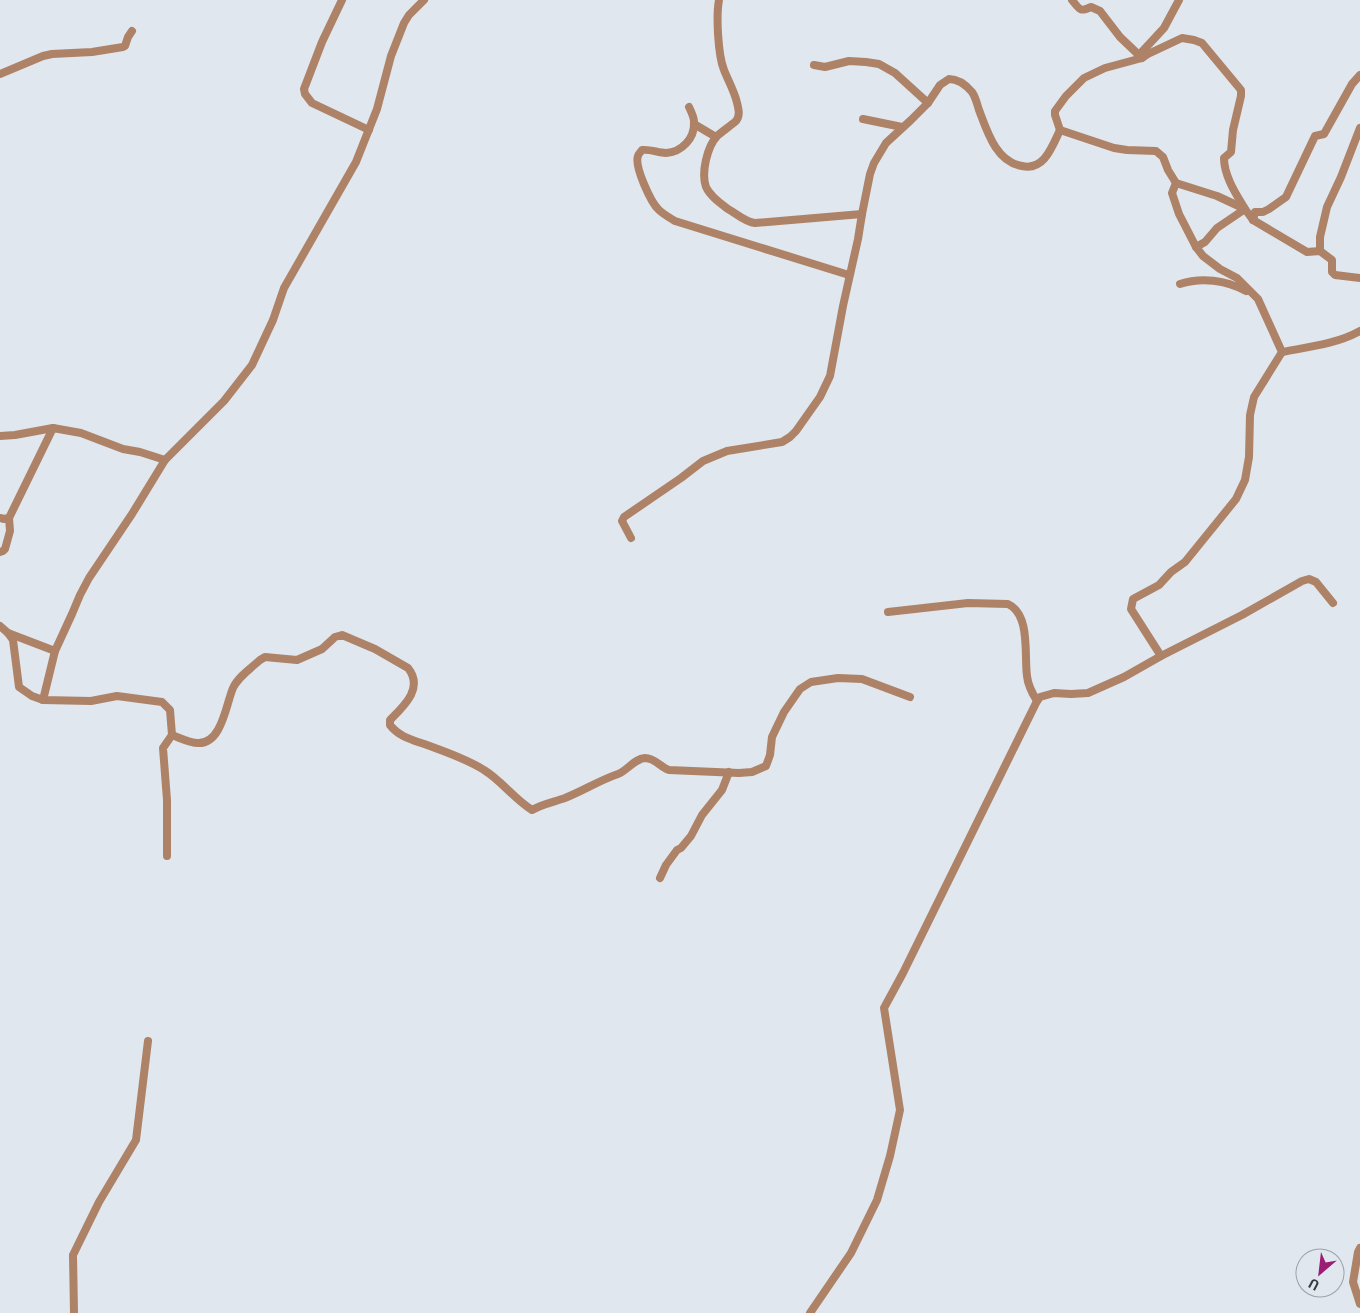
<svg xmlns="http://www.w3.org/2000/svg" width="1360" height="1313" font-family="Roboto,sans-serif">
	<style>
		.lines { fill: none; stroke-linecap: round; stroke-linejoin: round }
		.minor { stroke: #ae8266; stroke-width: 8 }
	</style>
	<rect width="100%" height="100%" fill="#e0e7ef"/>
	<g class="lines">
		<!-- minor -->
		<g class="minor">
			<path d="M342,0L322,42L304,89L305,94L312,103L369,130"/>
			<path d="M719,0C716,16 718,55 724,70C728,80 733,89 736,99C738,107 741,115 736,121C730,126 723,131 717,136C707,147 701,173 706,187C710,196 720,203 728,209C737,214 745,222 755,223L862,214"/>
			<path d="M1072,0C1080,10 1080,12 1091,7L1100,11L1120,37L1142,58"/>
			<path d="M1139,55L1164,28L1179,0"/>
			<path d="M814,65L825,67L849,61L866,62L879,64L895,73L928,103"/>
			<path d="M0,74L43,56L52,54L92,52L123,47L125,46L128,37L132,31"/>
			<path d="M689,107C691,111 694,117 694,122C695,138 682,152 666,153C658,153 651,149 642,150C641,152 638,154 638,156C634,166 651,203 659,210C663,214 670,218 675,221L849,275"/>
			<path d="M863,119L902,127"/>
			<path d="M694,124L716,137"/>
			<path d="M1060,130L1055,115V111L1066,96L1084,78L1105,68L1142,58L1148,54L1182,38L1194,40L1202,43L1241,90V96L1233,130L1231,152L1224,158C1224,176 1236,194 1245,209L1217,228L1205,242L1196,247"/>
			<path d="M1253,220L1255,212H1263L1269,209L1286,197L1315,136L1324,134L1352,84L1360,75"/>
			<path d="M1320,251V237L1327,207L1341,177L1360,128"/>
			<path d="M1180,284C1201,277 1226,280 1246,291"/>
			<path d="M1282,352C1308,347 1337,344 1360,331"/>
			<path d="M0,436L15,435L53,428"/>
			<path d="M0,518L4,519L9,518L53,428L81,433L123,449L140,452L165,460"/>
			<path d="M631,538L622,521L624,517L681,478L703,461L727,451L782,442L790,437L796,431L820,397L830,376L843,306L858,239L862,214L870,174L874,163L886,143L911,120L928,103L940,85L949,79C958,79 966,85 972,92C976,98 977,104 979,110C987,131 996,162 1022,166C1044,171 1052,147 1060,130L1114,148L1127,150L1156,151L1163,157L1168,170L1176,183L1217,196L1245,209L1253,220L1307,252L1320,251L1332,260V272L1335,275L1360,278"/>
			<path d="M0,552L3,551L5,549L10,531L9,518"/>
			<path d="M888,612L968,603L1008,604C1031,615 1024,655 1027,676C1028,686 1032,693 1037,701"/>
			<path d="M0,626L8,633L13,640L19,687L32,696L43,700L91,701L117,696L162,702L170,710L172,735"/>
			<path d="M8,633L55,651"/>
			<path d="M1161,656L1242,615L1302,581L1309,579L1316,582L1333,603"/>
			<path d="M43,700L55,651L72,614L80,595L89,578L132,514L165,460L224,401L252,365L273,320L284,288L356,162L377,109L391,56L404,23L409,15L424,0"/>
			<path d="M167,856V800L163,748L172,735C180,738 190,743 198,743C222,744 226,704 233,688C238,677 251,668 260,660L265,657L297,660L322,649L335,637L342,635L375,649L408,668C424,688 404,706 390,720V725C399,737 413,740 427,745C446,752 467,759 484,770C502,781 514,799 532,810C542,804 554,802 565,798C583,791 600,780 618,774C628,770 634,759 645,758C655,758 660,767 669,770L739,773L752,772L766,766L770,755L772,737L784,712L800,689L811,682L838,678L862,679L910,697"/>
			<path d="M660,878L666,865L677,850L681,848L691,836L702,815L722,790L729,772"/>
			<path d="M1360,1248L1358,1252L1353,1282L1360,1304"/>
			<path d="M74,1313L73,1255L99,1202L136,1140L148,1041"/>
			<path d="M810,1313L851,1253L877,1200L890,1156L900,1110L884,1008L903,973L1037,701L1040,697L1054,693L1071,694L1088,693L1124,677L1161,656L1131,609L1133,599L1159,585L1171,572L1185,562L1236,499L1245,480L1249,457L1250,415L1254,397L1282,352L1258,299L1237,278L1220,269L1203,256L1196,247L1179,214L1172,193L1176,183"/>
		</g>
	</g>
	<!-- north arrow -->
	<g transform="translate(1320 1273) rotate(208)"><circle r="24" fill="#e0e7ef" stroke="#9ca2a8"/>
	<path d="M0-4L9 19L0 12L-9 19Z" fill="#9b1e74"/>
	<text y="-8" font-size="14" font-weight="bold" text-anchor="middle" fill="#373a3d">U</text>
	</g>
</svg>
